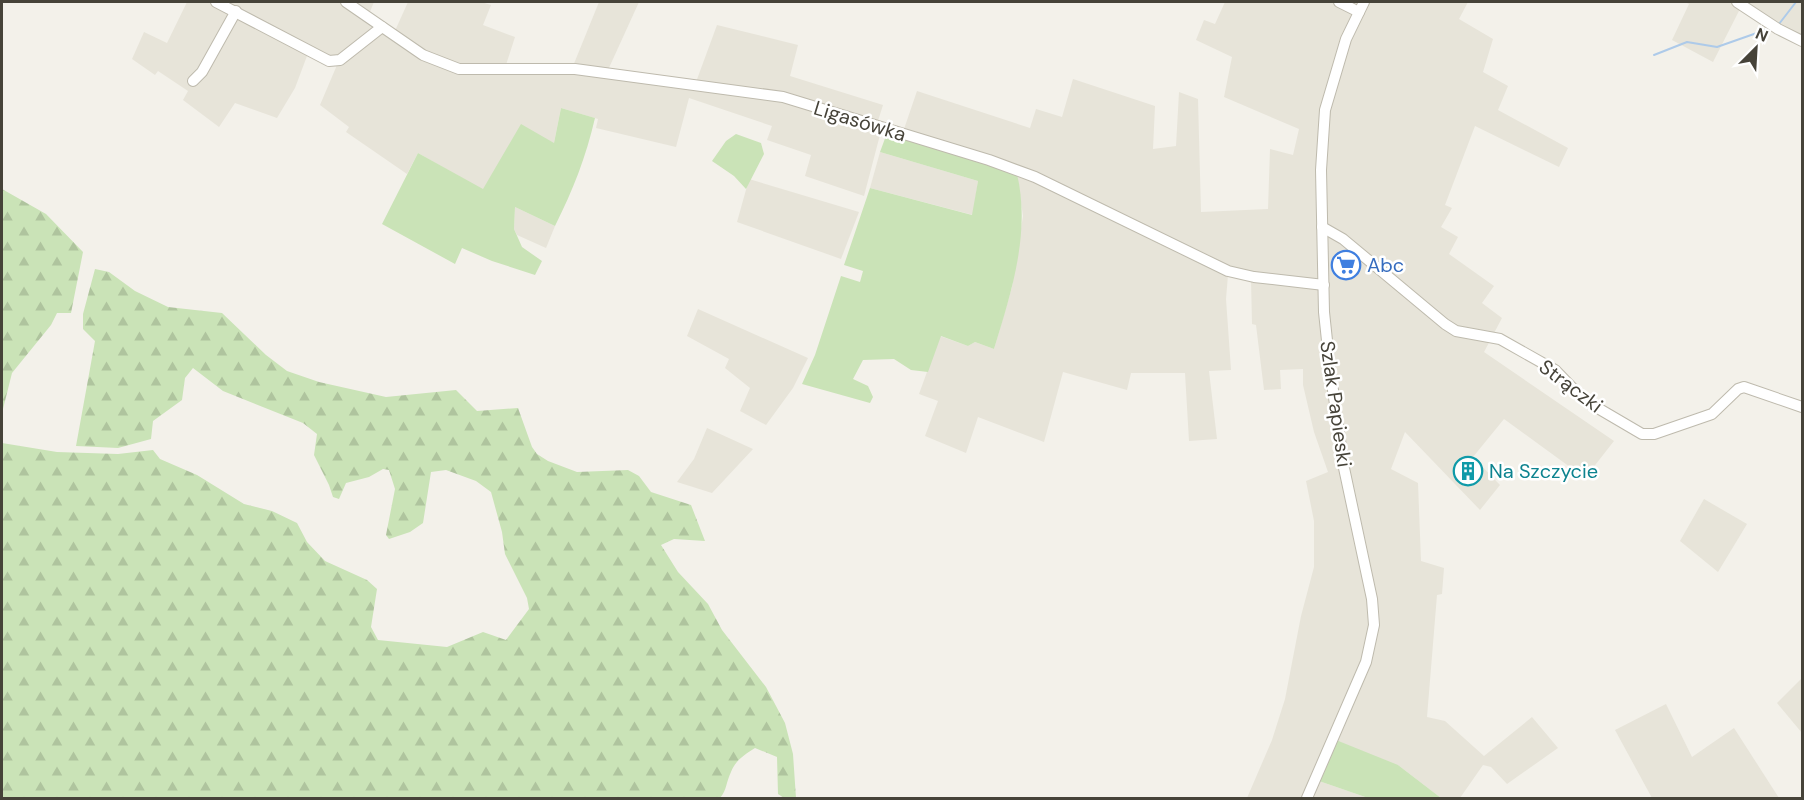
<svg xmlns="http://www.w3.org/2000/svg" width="1804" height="800" font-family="'DM Sans',sans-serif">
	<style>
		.residential { fill: #e7e4d9 }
		.green { fill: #cae3b7 }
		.forest { fill: url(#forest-firs) }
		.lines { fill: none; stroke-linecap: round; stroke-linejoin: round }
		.stream { stroke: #adcae9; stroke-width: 2 }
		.minor-casing { stroke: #bebaad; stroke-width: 12 }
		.minor { stroke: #fff; stroke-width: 10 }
		.labels { text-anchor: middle; stroke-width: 5; stroke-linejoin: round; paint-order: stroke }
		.street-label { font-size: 20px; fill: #464339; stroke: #fff }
		.shop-label { font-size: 20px; fill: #366cbe; stroke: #fff; text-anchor: start }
		.culture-label { font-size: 20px; fill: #0d838f; stroke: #fff; text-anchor: start }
	</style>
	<defs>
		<pattern id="forest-firs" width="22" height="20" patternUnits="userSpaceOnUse" patternTransform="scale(1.5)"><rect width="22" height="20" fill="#cae3b7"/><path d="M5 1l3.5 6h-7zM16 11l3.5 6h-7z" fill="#afc49e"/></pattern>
	</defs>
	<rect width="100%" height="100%" fill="#f3f1ea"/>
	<!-- residential -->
	<g class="residential">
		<path d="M187,2H374L369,14L394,33L408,2H481L491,5L483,25L515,37L505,68L569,71L785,100L881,131L864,196L805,176L811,155L767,140L772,126L689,98L676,147L596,128L598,119L561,108L554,143L508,148L483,190L418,153L407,174L346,132L349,127L320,105L337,65L307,56L295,88L277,118L235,103L219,127L183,100L188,91L158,71L155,75L132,59L144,32L167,43Z"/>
		<path d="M599,2H639L608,70L573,66Z"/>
		<path d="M1225,2H1468L1459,19L1493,39L1483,72L1508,86L1498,110L1568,148L1559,167L1475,126L1445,205L1452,208L1441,227L1458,237L1449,254L1494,286L1482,303L1502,318L1484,352L1614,441L1585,478L1504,419L1473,457L1500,485L1480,510L1405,432L1391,469L1418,483L1421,561L1444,568L1442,594L1437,595L1427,717L1445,721L1484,756L1532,717L1558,748L1507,784L1491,767L1483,765L1460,798H1441L1398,765L1319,781L1368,798H1247L1272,740L1285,699L1301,616L1314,567V521L1306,481L1328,472L1314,432L1303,385V369L1280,370L1281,389L1264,390L1256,325L1252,324L1251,279L1228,275L1226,299L1231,370L1209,371L1217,439L1189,441L1185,373H1131L1127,390L1063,372L1044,442L978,417L966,453L925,436L938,401L919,394L940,336L968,346L975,342L994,349L1012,287L1023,216L1017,174L903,132L917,91L1030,128L1036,109L1062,117L1073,79L1155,106L1153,149L1176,146L1179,92L1198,99L1201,212L1268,209L1270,149L1293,155L1299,129L1224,97L1232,57L1196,40L1204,20L1215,24Z"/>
		<path d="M1685,2H1802V44L1741,7L1713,62L1672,40L1689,4Z"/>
		<path d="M717,25L798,45L790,76L883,105L877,124L696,82Z"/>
		<path d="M880,152L978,181L973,215L870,188Z"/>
		<path d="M749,179L859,212L841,259L737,222Z"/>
		<path d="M515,207L555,226L546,248L517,235L514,229Z"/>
		<path d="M698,309L808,358L793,388L766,425L740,411L750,388L725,368L729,359L687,336Z"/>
		<path d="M707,428L753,449L712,493L677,482L694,459Z"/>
		<path d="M1704,499L1747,524L1718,572L1680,541Z"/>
		<path d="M1802,678V733L1777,703Z"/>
		<path d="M1666,704L1692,757L1734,728L1779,798H1652L1615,730Z"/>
	</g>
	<!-- green -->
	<g class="green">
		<path d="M561,108L595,118C586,157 573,190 555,226L515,207L514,229L522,247L542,261L535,275L492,261L462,248L455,264L382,224L418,153L483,189L521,124L554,143Z"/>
		<path d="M887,133L1017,174C1031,232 1011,294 994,349L975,342L968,346L941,336L928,372L911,370L894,359L863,360L853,379L868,386L873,397L870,403L802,384L815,355L841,276L860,282L863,271L844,265L870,188L972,215L978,181L880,152Z"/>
		<path d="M736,134L761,143L764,154L746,189L734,176L712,161L726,141Z"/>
		<path d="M1336,740L1398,765L1441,798H1368L1319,781Z"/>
	</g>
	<!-- forest -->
	<g class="forest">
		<path d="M2,189L46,214L83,252L71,313H57L51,325L12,373L2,413Z"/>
		<path d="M95,269L109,272L135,291L168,307L222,313L266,355L287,371L319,382L386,397L456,390L477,411L518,408L532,447L537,454L548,461L577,472L628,470L639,476L651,492L691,505L705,541L674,539L661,545L678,572L708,604L722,630L766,687L785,723L793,754L796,798H784L778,794L777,757L755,748C745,754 735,761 731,772C726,782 727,790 720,798H2V443L57,452L118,454L153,450L160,459L197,475L244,504L272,511L297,523L307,542L325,561L367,580L377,589L371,627L378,640L447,647L483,632L506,640L529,609L527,598L505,554L502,532L491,492L476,481L446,470L431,472L423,523L410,532L389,539L386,535L395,489L389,470L383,469L369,477L346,483L339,499L333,497L329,485L314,455L317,434L303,423L223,391L193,368L185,378L182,400L153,421L151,439L118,448L76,446L95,341L83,329V314Z"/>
	</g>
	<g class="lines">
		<!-- stream -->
		<g class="stream">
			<path d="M1779,24L1796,2"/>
			<path d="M1654,55L1687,42L1717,47L1771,28"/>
		</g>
		<!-- minor casing -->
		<g class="minor-casing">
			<g id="minor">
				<path d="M216,2L329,61L340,60L382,27"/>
				<path d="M346,2L423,55L459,69H575L783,97L989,160L1035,177L1228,271L1254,277L1324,285"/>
				<path d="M1339,2L1359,12"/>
				<path d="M1737,2L1778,29L1802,41"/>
				<path d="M193,81L202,72L236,11"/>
				<path d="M1322,227L1343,239L1445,324L1456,331L1500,339L1555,370L1584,400L1642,434H1654L1712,414L1738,389L1744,387L1802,407"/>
				<path d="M1307,798L1366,662L1374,625L1372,599L1344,468L1330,369L1324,312L1321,170L1325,110L1346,39L1364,2"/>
			</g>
		</g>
		<!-- minor -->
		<use href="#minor" class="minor"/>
	</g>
	<!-- icons -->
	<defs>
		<g id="supermarket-ring" transform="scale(1.5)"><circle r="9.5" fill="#fff" stroke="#3f7fe0" stroke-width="1.5"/><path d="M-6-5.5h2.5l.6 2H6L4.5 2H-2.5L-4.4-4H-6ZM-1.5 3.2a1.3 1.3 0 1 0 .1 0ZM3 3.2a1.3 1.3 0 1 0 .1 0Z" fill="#3f7fe0"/></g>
		<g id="building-ring" transform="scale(1.5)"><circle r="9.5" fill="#fff" stroke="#0f9aa8" stroke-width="1.5"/><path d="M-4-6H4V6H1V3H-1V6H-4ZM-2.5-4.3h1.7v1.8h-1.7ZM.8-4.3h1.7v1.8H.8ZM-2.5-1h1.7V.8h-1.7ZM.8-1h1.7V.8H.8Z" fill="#0f9aa8"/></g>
	</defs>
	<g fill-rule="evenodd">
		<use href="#supermarket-ring" x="1346" y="265"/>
		<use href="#building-ring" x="1468" y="471"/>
	</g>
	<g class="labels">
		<!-- street labels -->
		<g class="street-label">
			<text transform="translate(860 121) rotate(17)" y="7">Ligasówka</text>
			<text transform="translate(1571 386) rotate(37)" y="7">Strączki</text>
			<text transform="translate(1336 404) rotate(82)" y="7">Szlak Papieski</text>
		</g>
		<!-- shop labels -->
		<g class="shop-label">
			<text x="1367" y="272">Abc</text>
		</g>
		<!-- culture labels -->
		<g class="culture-label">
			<text x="1489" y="478">Na Szczycie</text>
		</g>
	</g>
	<!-- border -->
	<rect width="1804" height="800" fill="none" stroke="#464339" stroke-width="6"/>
	<!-- north arrow -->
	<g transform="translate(1756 48) rotate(24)" stroke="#ffffff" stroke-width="4.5" paint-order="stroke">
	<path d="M0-4.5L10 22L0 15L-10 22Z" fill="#464339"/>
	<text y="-9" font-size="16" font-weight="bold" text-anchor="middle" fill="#464339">N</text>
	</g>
</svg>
